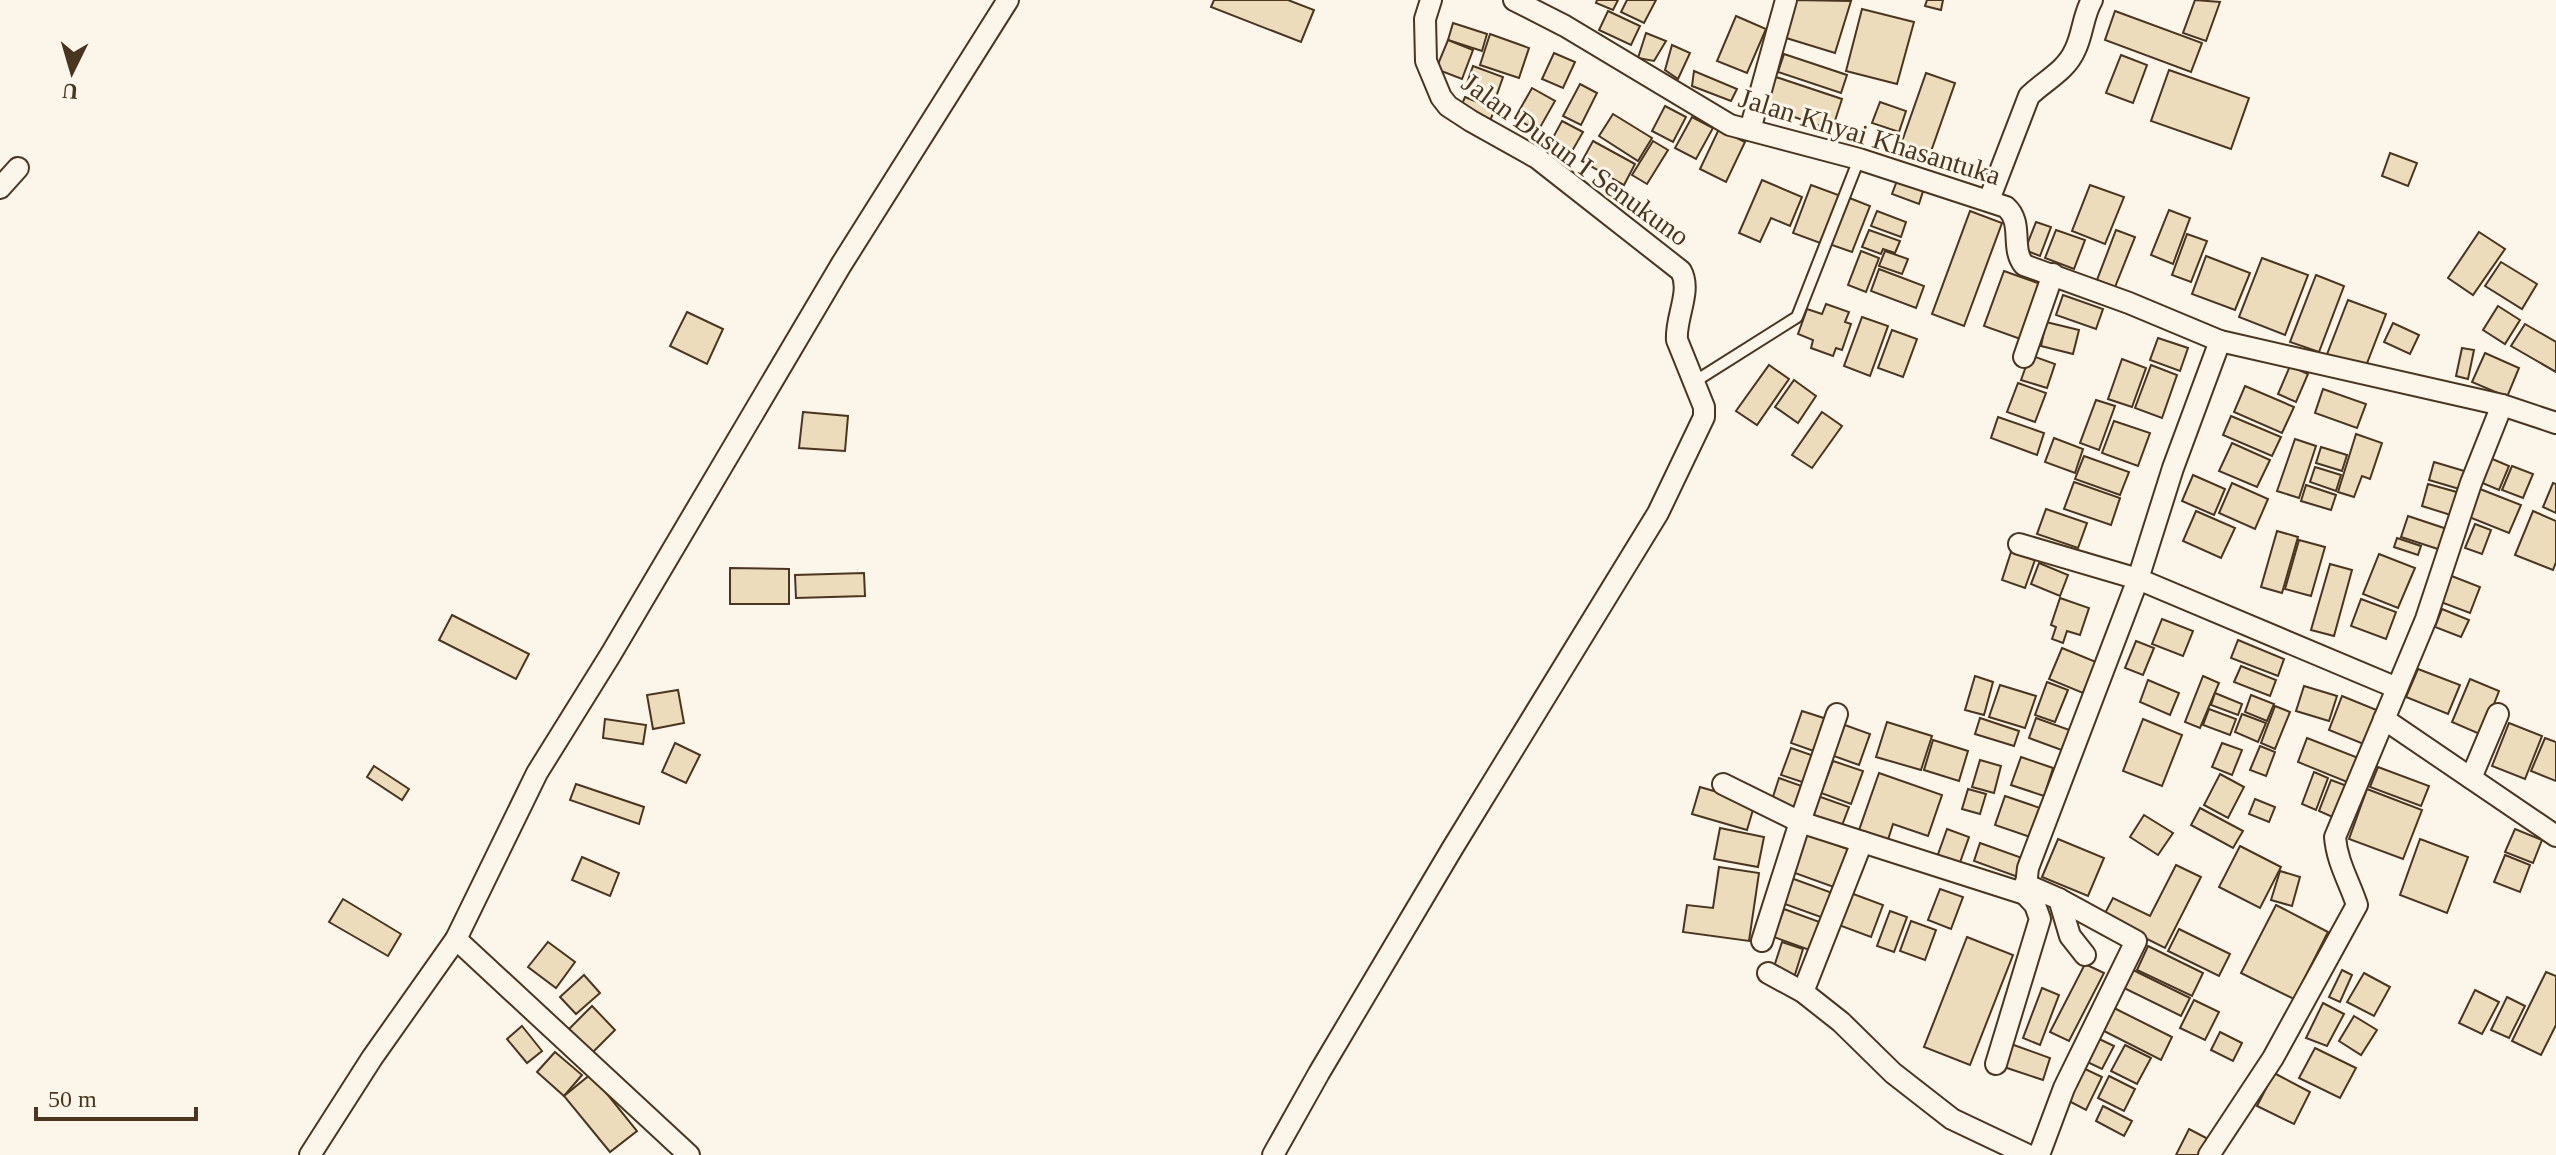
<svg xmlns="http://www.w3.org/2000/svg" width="2556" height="1155" font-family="'Times New Roman',serif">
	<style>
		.building { fill: #ecdcbc; stroke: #4a3520; stroke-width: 2 }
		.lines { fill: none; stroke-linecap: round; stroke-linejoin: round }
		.service-casing { stroke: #4a3520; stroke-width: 14 }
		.minor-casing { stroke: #4a3520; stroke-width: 24 }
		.service { stroke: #fbf6e9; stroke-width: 10 }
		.minor { stroke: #fbf6e9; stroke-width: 20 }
		.labels { text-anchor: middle; stroke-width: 6; stroke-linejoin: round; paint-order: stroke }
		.street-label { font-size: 28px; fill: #4a3520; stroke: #fbf6e9 }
	</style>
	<rect width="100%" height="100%" fill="#fbf6e9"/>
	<!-- building -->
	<g class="building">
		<path d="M1214,0H1288L1314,10L1301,42L1211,7Z"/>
		<path d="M1597,0H1618L1613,10L1596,3Z"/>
		<path d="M1627,0H1656L1644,23L1621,12Z"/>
		<path d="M1794,0L1851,1L1835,53L1783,37Z"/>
		<path d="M1927,0H1943L1941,10L1925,6Z"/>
		<path d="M2195,0L2220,2L2206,41L2183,33Z"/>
		<path d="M1862,9L1914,22L1897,84L1846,71Z"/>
		<path d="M1608,11L1640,26L1631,45L1599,30Z"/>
		<path d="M2115,11L2202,43L2191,72L2105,40Z"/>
		<path d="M1736,16L1766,29L1747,73L1717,61Z"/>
		<path d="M1453,23L1487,34L1482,51L1448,40Z"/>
		<path d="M1646,33L1666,41L1654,61L1638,58Z"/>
		<path d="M1490,34L1529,48L1519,78L1480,65Z"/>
		<path d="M1448,40L1473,50L1462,79L1436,69Z"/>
		<path d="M1672,45L1690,53L1678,79L1665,70Z"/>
		<path d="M1554,53L1575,62L1563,88L1542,79Z"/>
		<path d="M1784,54L1847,75L1841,93L1778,72Z"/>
		<path d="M2121,55L2147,65L2133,103L2106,93Z"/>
		<path d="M1473,66L1503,77L1495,100L1465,89Z"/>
		<path d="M2169,70L2249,98L2231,149L2151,121Z"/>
		<path d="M1694,71L1737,89L1731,101L1692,86Z"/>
		<path d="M1926,73L1955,83L1928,160L1899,150Z"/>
		<path d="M1773,76L1842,99L1832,130L1762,106Z"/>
		<path d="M1580,84L1597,93L1581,125L1563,116Z"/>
		<path d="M1532,88L1555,101L1538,131L1515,118Z"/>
		<path d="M1465,97L1495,109L1489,123L1459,111Z"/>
		<path d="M1880,102L1906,111L1899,132L1872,123Z"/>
		<path d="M1665,106L1686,117L1673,142L1652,131Z"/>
		<path d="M1613,114L1652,138L1638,161L1599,136Z"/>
		<path d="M1692,117L1713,128L1696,159L1675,148Z"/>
		<path d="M1562,121L1583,132L1563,167L1543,156Z"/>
		<path d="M1719,129L1745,142L1726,182L1700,169Z"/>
		<path d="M1593,141L1635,164L1624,185L1582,161Z"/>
		<path d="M1653,141L1668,150L1647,184L1632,175Z"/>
		<path d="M2390,153L2417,163L2408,186L2382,176Z"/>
		<path d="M1898,178L1924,188L1919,204L1892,194Z"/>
		<path d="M1762,180L1802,197L1790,226L1771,218L1760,242L1739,233Z"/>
		<path d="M1811,185L1841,196L1823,244L1793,233Z"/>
		<path d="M2090,185L2124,197L2105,244L2072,231Z"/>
		<path d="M1847,197L1870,206L1852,252L1829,244Z"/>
		<path d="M2169,210L2190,218L2173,264L2151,255Z"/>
		<path d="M1877,211L1906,222L1901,237L1871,226Z"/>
		<path d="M1970,211L2002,223L1964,326L1932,314Z"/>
		<path d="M2036,222L2051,227L2040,256L2025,250Z"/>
		<path d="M1869,230L1900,241L1895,253L1883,249L1881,254L1862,247Z"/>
		<path d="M2056,230L2085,240L2074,269L2045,258Z"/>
		<path d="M2116,230L2135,237L2115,287L2097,280Z"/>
		<path d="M2479,232L2505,249L2473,295L2448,278Z"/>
		<path d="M2187,234L2207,241L2191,282L2172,275Z"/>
		<path d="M1861,251L1879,258L1866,292L1848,285Z"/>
		<path d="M1885,251L1908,259L1902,274L1879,266Z"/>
		<path d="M2206,256L2250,273L2235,310L2192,294Z"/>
		<path d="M2262,258L2308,275L2285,335L2239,317Z"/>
		<path d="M2501,262L2537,284L2522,309L2485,286Z"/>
		<path d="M1879,269L1924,286L1916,308L1871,291Z"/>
		<path d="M2004,271L2046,286L2026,341L1984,326Z"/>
		<path d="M2316,275L2344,286L2319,352L2290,342Z"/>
		<path d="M2063,295L2103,309L2096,329L2056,315Z"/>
		<path d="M2348,300L2386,314L2364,371L2326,357Z"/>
		<path d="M1826,304L1849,312L1845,322L1851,324L1842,350L1836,348L1833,356L1811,348L1813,340L1798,334L1807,309L1822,314Z"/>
		<path d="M2498,306L2520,320L2505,344L2483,330Z"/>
		<path d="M687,312L723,329L707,364L670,346Z"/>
		<path d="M1862,317L1888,326L1870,376L1844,366Z"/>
		<path d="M2046,322L2079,330L2073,354L2041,346Z"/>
		<path d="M2393,323L2419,335L2410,354L2384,342Z"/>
		<path d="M2525,324L2556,342V372L2511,346Z"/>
		<path d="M1892,330L1917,339L1903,377L1878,368Z"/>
		<path d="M2158,338L2188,348L2180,371L2150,360Z"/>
		<path d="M2462,348L2474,350L2468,379L2456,376Z"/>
		<path d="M2485,353L2519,368L2507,397L2472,382Z"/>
		<path d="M2030,355L2055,364L2047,388L2021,380Z"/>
		<path d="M2122,359L2146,368L2132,407L2108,399Z"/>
		<path d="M1769,365L1789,379L1757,425L1736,411Z"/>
		<path d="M2151,365L2177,375L2162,418L2135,408Z"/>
		<path d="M2290,366L2308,374L2296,402L2278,394Z"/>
		<path d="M1794,380L1816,396L1798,423L1775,407Z"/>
		<path d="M2018,383L2046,393L2035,422L2007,412Z"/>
		<path d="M2245,386L2294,407L2282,433L2234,412Z"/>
		<path d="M2323,389L2366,404L2357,428L2315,413Z"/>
		<path d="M2096,400L2115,406L2099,450L2080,443Z"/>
		<path d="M803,412L848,416L845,451L799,448Z"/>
		<path d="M1822,412L1842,426L1812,468L1792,455Z"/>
		<path d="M2231,416L2281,437L2272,456L2223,435Z"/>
		<path d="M1998,417L2044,433L2037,455L1991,438Z"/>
		<path d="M2114,421L2150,433L2138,466L2102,453Z"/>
		<path d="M2356,434L2382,443L2370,479L2362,476L2354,497L2338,492Z"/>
		<path d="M2054,438L2083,449L2075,473L2045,462Z"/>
		<path d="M2295,439L2316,446L2299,498L2277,491Z"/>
		<path d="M2232,443L2270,460L2257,487L2219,471Z"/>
		<path d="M2321,447L2347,455L2342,471L2316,463Z"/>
		<path d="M2084,456L2129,472L2120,495L2075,479Z"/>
		<path d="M2490,458L2509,466L2499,490L2480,482Z"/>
		<path d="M2434,462L2471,473L2466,491L2429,480Z"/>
		<path d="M2512,466L2533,474L2523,498L2502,490Z"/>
		<path d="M2315,467L2341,475L2336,491L2310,482Z"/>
		<path d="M2193,475L2225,489L2214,515L2182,501Z"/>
		<path d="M2074,482L2120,498L2111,525L2064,509Z"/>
		<path d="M2232,483L2268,499L2255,529L2219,513Z"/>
		<path d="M2553,483L2556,484V513L2543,507Z"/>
		<path d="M2428,484L2464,494L2457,517L2422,506Z"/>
		<path d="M2306,485L2336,495L2331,510L2301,501Z"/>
		<path d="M2480,489L2521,505L2509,533L2469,517Z"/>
		<path d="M2046,509L2087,523L2078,548L2037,534Z"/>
		<path d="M2196,511L2235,528L2221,558L2183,541Z"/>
		<path d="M2533,511L2556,521V562L2553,570L2515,555Z"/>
		<path d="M2408,516L2453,531L2447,552L2401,537Z"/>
		<path d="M2475,524L2491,530L2482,554L2465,548Z"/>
		<path d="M2277,531L2298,537L2282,593L2261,587Z"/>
		<path d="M2397,538L2421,546L2418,555L2394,547Z"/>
		<path d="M2299,540L2325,547L2311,596L2285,589Z"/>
		<path d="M2011,552L2035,560L2025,588L2002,580Z"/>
		<path d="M2379,554L2415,568L2398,608L2363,594Z"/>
		<path d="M2039,563L2068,575L2060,596L2031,584Z"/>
		<path d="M2330,564L2352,570L2334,636L2311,630Z"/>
		<path d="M730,568L789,569V604H730Z"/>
		<path d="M864,573L865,596L796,598L795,575Z"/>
		<path d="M2449,575L2480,587L2470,613L2438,601Z"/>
		<path d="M2060,598L2089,608L2080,635L2067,631L2063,643L2052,639L2056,627L2051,625Z"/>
		<path d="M2361,599L2396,612L2386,639L2351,626Z"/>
		<path d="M2442,609L2469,620L2461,637L2435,627Z"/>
		<path d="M452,615L529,654L516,679L439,640Z"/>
		<path d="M2162,619L2193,631L2183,656L2152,644Z"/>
		<path d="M2238,640L2284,659L2278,676L2231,658Z"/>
		<path d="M2136,641L2154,648L2143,675L2125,668Z"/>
		<path d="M2062,648L2096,662L2083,693L2049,679Z"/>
		<path d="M2241,666L2276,680L2270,696L2234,682Z"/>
		<path d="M2418,669L2460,685L2448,714L2406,697Z"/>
		<path d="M1975,676L1993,682L1984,715L1965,710Z"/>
		<path d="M2203,676L2219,683L2200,728L2185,722Z"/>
		<path d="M2470,679L2499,691L2482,735L2452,722Z"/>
		<path d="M2148,680L2179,693L2170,715L2140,702Z"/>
		<path d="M2047,682L2068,690L2055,722L2035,715Z"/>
		<path d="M2000,685L2036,696L2025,728L1989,717Z"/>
		<path d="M2304,686L2337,696L2329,721L2296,711Z"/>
		<path d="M678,690L684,723L653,729L647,695Z"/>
		<path d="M2215,693L2242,704L2238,715L2211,705Z"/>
		<path d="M2251,695L2274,704L2267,721L2245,712Z"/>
		<path d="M2342,696L2379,711L2366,745L2329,730Z"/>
		<path d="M2275,706L2290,712L2275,749L2261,743Z"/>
		<path d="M2209,709L2236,719L2230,735L2203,725Z"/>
		<path d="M1802,711L1833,721L1822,754L1791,743Z"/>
		<path d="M2242,714L2266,723L2258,742L2235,732Z"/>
		<path d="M1980,718L2019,731L2014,746L1975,734Z"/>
		<path d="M2036,718L2075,732L2067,752L2029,738Z"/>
		<path d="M605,719L646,725L643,744L603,738Z"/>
		<path d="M2143,719L2182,735L2162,786L2123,771Z"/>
		<path d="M1887,722L1932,736L1921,770L1876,757Z"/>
		<path d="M2509,723L2542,736L2525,779L2492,766Z"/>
		<path d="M1842,724L1870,734L1859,765L1831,755Z"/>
		<path d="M2307,738L2361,759L2352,784L2298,762Z"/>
		<path d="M2545,738L2556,742V781L2531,771Z"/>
		<path d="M1933,740L1968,751L1959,781L1924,770Z"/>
		<path d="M675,743L700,755L686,783L662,772Z"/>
		<path d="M2222,743L2242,750L2232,775L2212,767Z"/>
		<path d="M2260,746L2275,752L2266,776L2250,770Z"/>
		<path d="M1791,748L1820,758L1811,785L1781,775Z"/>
		<path d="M2021,757L2053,768L2044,796L2011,785Z"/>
		<path d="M1980,760L2001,766L1994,793L1972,787Z"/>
		<path d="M1833,761L1863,771L1851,804L1821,793Z"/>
		<path d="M374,766L409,789L402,800L367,777Z"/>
		<path d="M2378,767L2429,786L2421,806L2370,787Z"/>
		<path d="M2314,772L2328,778L2316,810L2302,804Z"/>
		<path d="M1879,773L1942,795L1928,836L1893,824L1886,846L1857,836Z"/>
		<path d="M2220,774L2244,787L2228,818L2204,805Z"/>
		<path d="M1779,778L1810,789L1801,814L1771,803Z"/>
		<path d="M2331,780L2350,787L2337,819L2319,811Z"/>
		<path d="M576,784L644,807L639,824L570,800Z"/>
		<path d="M1700,787L1755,803L1747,830L1692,814Z"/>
		<path d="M1968,789L1986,794L1980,814L1962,809Z"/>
		<path d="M2367,789L2422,810L2403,859L2349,839Z"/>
		<path d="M1815,795L1849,807L1841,828L1808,817Z"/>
		<path d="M2005,796L2043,809L2033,838L1995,825Z"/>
		<path d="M2255,799L2275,807L2269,822L2249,814Z"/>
		<path d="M2200,808L2243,831L2233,848L2191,825Z"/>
		<path d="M2144,815L2173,833L2158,855L2130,837Z"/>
		<path d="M1720,828L1764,837L1758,867L1714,859Z"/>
		<path d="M1947,829L1969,837L1958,868L1936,860Z"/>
		<path d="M2515,829L2542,840L2533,863L2505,852Z"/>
		<path d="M1806,834L1856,852L1842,890L1792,872Z"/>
		<path d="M2058,839L2104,858L2088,896L2042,877Z"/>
		<path d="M2420,839L2468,857L2447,913L2400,895Z"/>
		<path d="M1980,843L2025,859L2018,877L1974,861Z"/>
		<path d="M2240,846L2281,867L2260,908L2219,887Z"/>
		<path d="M2505,855L2530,865L2520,892L2494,882Z"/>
		<path d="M582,857L619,873L610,896L572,880Z"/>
		<path d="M2176,865L2201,877L2165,948L2103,917L2113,898L2150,916Z"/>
		<path d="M1719,867L1759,873L1749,941L1683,932L1687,905L1713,908Z"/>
		<path d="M2280,871L2300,877L2292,906L2271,900Z"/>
		<path d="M1791,878L1838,895L1829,920L1782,903Z"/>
		<path d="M1940,889L1963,897L1951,929L1928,920Z"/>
		<path d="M1848,892L1883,905L1871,937L1836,924Z"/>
		<path d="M343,899L401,934L388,956L329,922Z"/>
		<path d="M2276,905L2328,932L2294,999L2241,973Z"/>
		<path d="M1784,909L1825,924L1815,952L1774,937Z"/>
		<path d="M1890,911L1907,917L1894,952L1877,946Z"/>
		<path d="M1911,921L1936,930L1925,960L1900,951Z"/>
		<path d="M2179,929L2230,954L2219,976L2168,951Z"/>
		<path d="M1967,937L2013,955L1970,1065L1924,1047Z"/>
		<path d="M548,942L575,962L556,988L528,967Z"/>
		<path d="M1782,942L1803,949L1793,981L1772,973Z"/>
		<path d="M2148,946L2203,973L2192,996L2137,970Z"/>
		<path d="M2085,964L2104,973L2069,1041L2050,1032Z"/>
		<path d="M2131,969L2190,998L2181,1016L2122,987Z"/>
		<path d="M2342,970L2352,975L2340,1002L2329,997Z"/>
		<path d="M2546,972L2556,976V1025L2541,1055L2512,1041Z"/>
		<path d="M2364,973L2390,987L2374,1016L2347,1002Z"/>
		<path d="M584,975L600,993L576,1014L560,997Z"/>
		<path d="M2042,988L2059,995L2040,1045L2023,1038Z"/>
		<path d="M2475,990L2499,1002L2482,1034L2459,1023Z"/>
		<path d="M2507,997L2525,1006L2509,1038L2491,1030Z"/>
		<path d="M2194,1000L2219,1012L2205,1040L2180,1028Z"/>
		<path d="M2323,1003L2344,1014L2327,1046L2306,1038Z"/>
		<path d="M592,1006L615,1030L592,1053L569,1029Z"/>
		<path d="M2114,1008L2172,1037L2161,1060L2102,1030Z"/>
		<path d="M2354,1016L2377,1030L2361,1055L2339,1041Z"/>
		<path d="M522,1026L542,1051L527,1063L507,1039Z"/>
		<path d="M2220,1032L2242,1043L2233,1061L2211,1050Z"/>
		<path d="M2095,1037L2114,1046L2102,1069L2083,1060Z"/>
		<path d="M2011,1044L2050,1058L2043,1080L2004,1067Z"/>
		<path d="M2125,1045L2151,1058L2137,1084L2111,1071Z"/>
		<path d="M2315,1048L2356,1068L2340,1098L2299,1078Z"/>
		<path d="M555,1052L582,1075L564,1096L537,1072Z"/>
		<path d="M2083,1068L2102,1077L2086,1110L2067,1100Z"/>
		<path d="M2274,1073L2310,1092L2294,1124L2257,1106Z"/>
		<path d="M591,1074L637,1131L610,1152L564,1096Z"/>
		<path d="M2109,1076L2135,1089L2124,1111L2098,1098Z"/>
		<path d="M2103,1106L2132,1121L2124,1136L2096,1121Z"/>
		<path d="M2189,1129L2210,1140L2202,1155H2176Z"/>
	</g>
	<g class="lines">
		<!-- service casing -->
		<g class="service-casing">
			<path id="service" d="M1694,382L1797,317L1859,159"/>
		</g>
		<!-- minor casing -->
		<g class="minor-casing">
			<g id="minor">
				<path d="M1514,0L1565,26L1730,125L1859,159L2006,207C2024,223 2010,248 2024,265L2129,303L2220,341L2502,405L2556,423"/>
				<path d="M1750,130L1786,0"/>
				<path d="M0,188L18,168"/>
				<path d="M1989,200L2029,96C2044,81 2066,71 2075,50C2083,34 2083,15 2092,0"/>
				<path d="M2024,357L2053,274"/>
				<path d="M2019,544L2138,579L2397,688"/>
				<path d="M2384,719L2556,836"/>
				<path d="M2471,778L2498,714"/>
				<path d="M1723,784L1800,822L1837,714"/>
				<path d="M2025,884L2059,899L2070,936L2085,955"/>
				<path d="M456,939L689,1155"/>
				<path d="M1762,941L1800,822L2025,894"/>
				<path d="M1768,973L1803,992L1841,1022L1893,1073L1952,1119L2028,1155"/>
				<path d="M1803,992L1862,842"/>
				<path d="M1996,1064L2040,919L2035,905L2025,894L2028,868L2138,579L2173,468L2220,341"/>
				<path d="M310,1155L372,1058L456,939L537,773L611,654L841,265L1008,0"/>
				<path d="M1273,1155L1319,1073L1452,849L1658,513L1704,417V407L1677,340C1675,318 1692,291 1681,271L1537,158L1471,121L1448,106L1441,97L1426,61L1425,19L1431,0"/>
				<path d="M2039,1155L2064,1088L2136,941L2059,899"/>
				<path d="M2209,1155L2273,1058L2357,905C2349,881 2337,862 2335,837L2426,619L2471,483L2502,405"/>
			</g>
		</g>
		<!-- service -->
		<use href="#service" class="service"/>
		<!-- minor -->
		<use href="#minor" class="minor"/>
	</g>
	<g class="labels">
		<!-- street labels -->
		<g class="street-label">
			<text transform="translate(1870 136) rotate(17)" y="10">Jalan Khyai Khasantuka</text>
			<text transform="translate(1576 159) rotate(36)" y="10">Jalan Dusun I Senukuno</text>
		</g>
	</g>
	<!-- north arrow -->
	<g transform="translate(72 72) rotate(185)" stroke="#fbf6e9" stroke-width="6" paint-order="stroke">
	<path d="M0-6L14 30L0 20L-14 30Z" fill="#4a3520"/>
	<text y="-12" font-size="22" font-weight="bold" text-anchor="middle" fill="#4a3520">U</text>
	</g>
	<!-- scale -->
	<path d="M36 1107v12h160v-12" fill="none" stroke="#4a3520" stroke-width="4"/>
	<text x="48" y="1107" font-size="24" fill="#4a3520" stroke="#fbf6e9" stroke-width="6" paint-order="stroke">50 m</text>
</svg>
